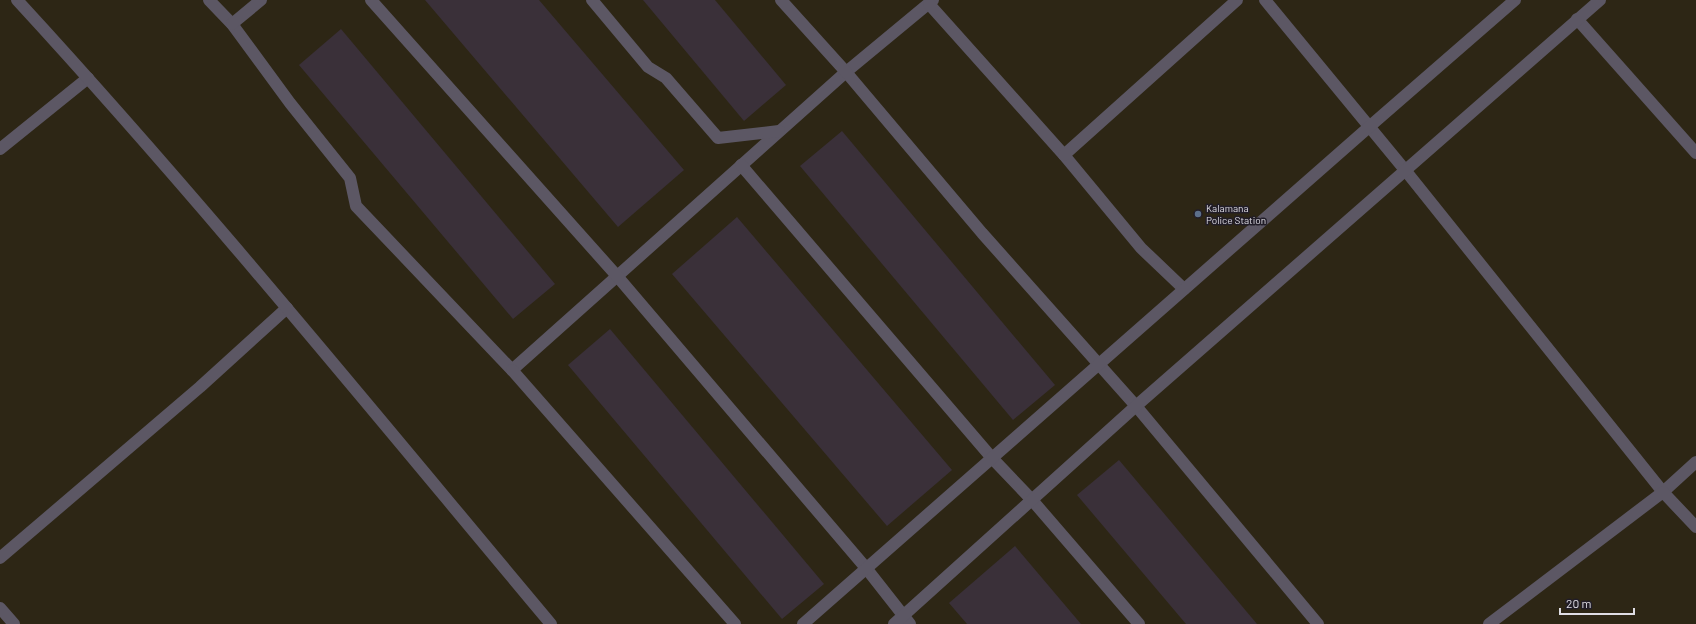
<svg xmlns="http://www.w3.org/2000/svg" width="1696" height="624" font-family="Barlow,sans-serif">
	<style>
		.industrial { fill: #2d2615 }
		.building { fill: #3a3039 }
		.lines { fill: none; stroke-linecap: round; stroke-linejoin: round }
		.lane { stroke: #5c5764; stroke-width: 12 }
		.street { stroke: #5c5764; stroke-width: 12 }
		.secondary { stroke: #5c5764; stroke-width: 12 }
		.service-dot { fill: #5c6f8a; stroke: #211d28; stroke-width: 1.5 }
		.labels { text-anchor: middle; stroke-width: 3; stroke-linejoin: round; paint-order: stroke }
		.poi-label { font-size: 10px; fill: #dfdde4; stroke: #211d28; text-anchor: start }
	</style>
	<rect width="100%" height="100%" fill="#211d28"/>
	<!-- industrial -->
	<rect class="industrial" x="0" y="0" width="1696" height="624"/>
	<!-- building -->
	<g class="building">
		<path d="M425,0H539L684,170L618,227Z"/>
		<path d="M643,0H715L786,85L744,121Z"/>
		<path d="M341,29L555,284L513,319L299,65Z"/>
		<path d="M842,131L1055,385L1013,420L800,166Z"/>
		<path d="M737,217L952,470L887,526L672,274Z"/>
		<path d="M610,329L824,584L782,619L568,365Z"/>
		<path d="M1119,460L1257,624H1186L1077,495Z"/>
		<path d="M1015,546L1081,624H967L949,603Z"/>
	</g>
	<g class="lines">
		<!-- lane -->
		<g class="lane">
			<path d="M209,0L232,24L290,103L350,178L356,206L512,370L846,72L933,0"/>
			<path d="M371,0L617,276L866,568L910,624"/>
			<path d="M592,0L648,67L666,78L718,138L779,131"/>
			<path d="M781,0L846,72L982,233L1136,406L1318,624"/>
			<path d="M1265,0L1405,170L1663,492L1696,462"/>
			<path d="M929,4L1064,155L1141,248L1184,289"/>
			<path d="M1577,19L1696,153"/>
			<path d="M232,24L261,0"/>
			<path d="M1064,155L1237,0"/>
			<path d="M741,165L992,458L1032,500L1139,624"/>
			<path d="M512,370L735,624"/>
			<path d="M803,624L1369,127L1515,0"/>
			<path d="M894,624L1136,406L1600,0"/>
			<path d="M1489,624L1663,492L1696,527"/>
		</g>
		<!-- street -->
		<g class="street">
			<path d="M0,149L88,78"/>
			<path d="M0,558L200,387L287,308"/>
			<path d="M0,608L14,624"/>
		</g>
		<!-- secondary -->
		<path class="secondary" d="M17,0C202,201 375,414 551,624"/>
	</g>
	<!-- markers -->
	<circle class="service-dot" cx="1198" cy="214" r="4"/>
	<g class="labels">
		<!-- poi labels -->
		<g class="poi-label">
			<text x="1206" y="212">Kalamana<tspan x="1206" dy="12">Police Station</tspan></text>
		</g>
	</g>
	<!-- scale -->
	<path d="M1560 608v6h74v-6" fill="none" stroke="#dfdde4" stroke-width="2"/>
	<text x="1566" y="608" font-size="12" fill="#dfdde4" stroke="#211d28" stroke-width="3" paint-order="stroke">20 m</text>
</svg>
